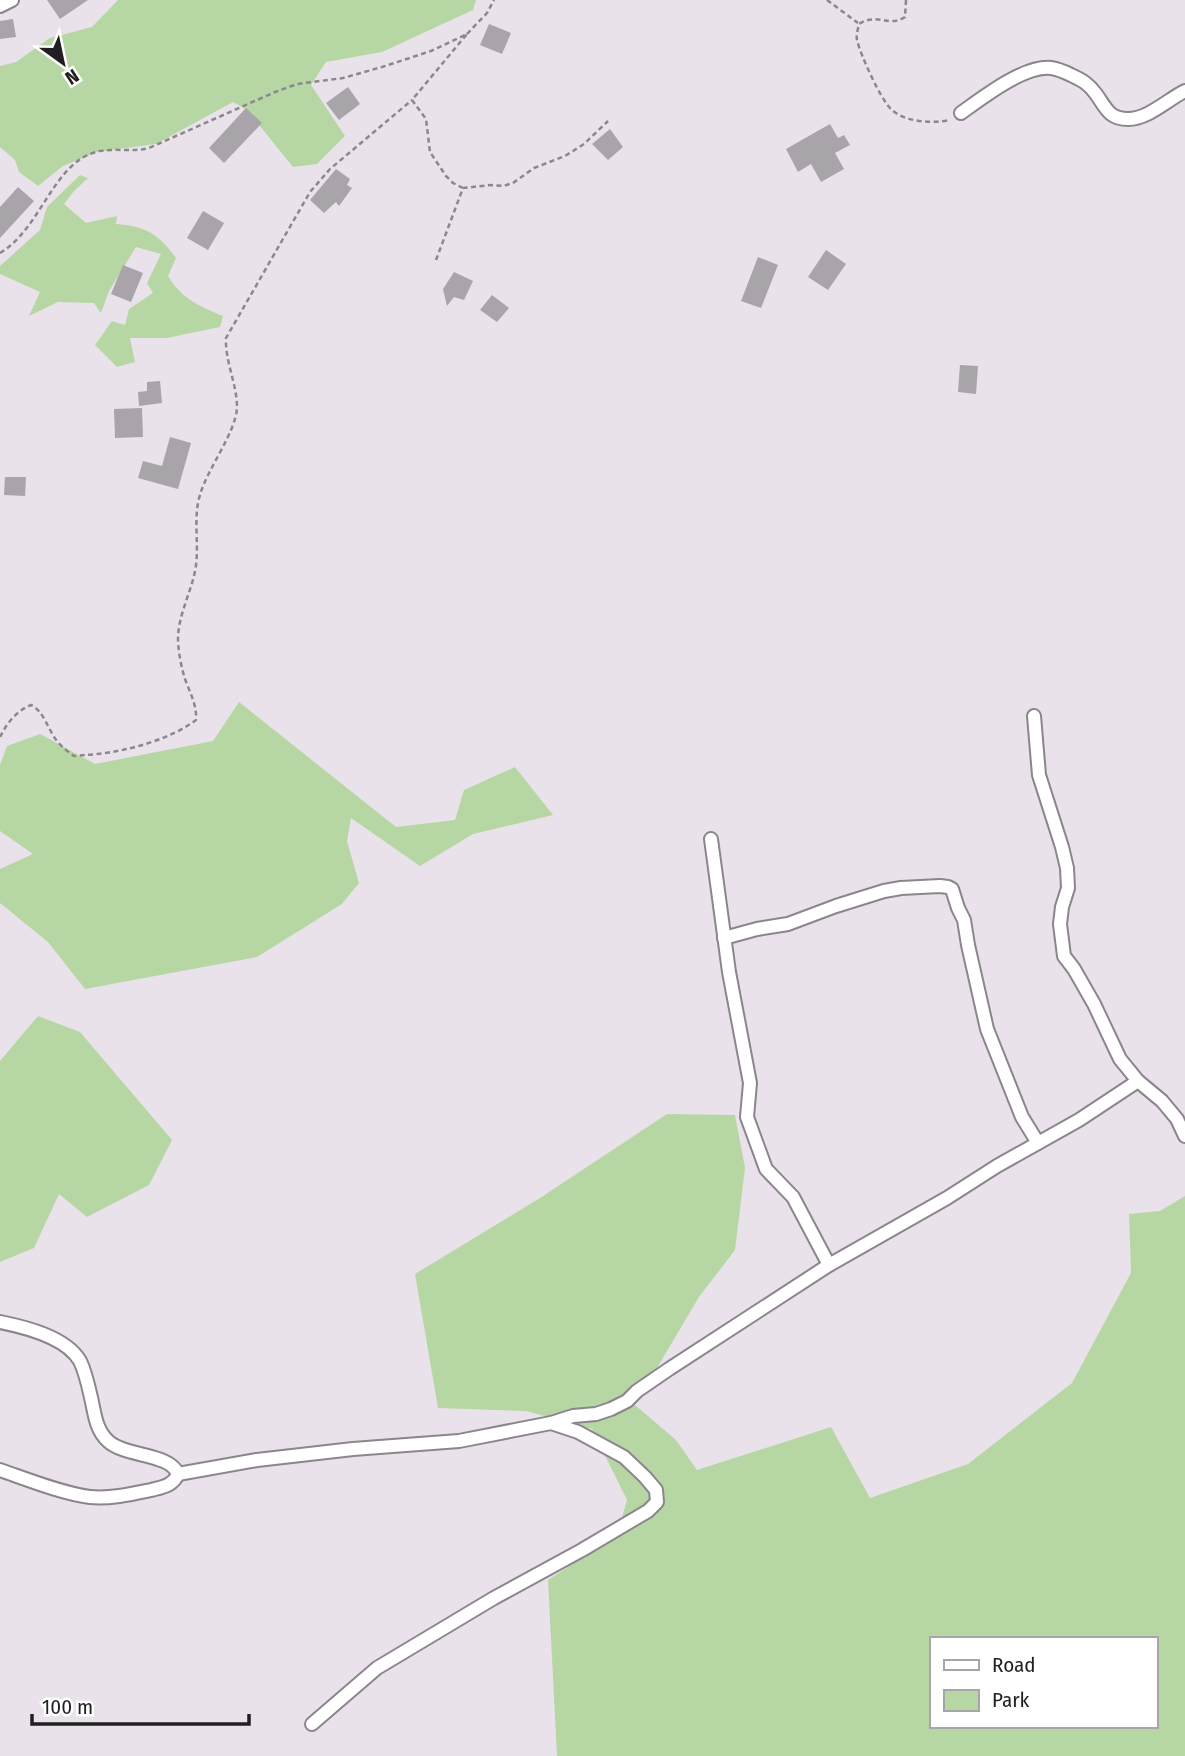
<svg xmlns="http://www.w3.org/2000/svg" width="1185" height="1756" font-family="'Fira Sans Condensed',sans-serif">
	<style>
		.green { fill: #b6d7a4; fill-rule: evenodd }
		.building { fill: #a9a3aa }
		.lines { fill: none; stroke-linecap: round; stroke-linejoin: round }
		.street-casing { stroke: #8c858d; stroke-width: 16 }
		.path { stroke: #8c878d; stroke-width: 2.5; stroke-dasharray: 5 3.5; stroke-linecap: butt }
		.street { stroke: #fff; stroke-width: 12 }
	</style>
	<rect width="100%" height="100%" fill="#e9e2ea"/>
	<!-- green -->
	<g class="green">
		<path d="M118,0H476L473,10L382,52L326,62L311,85L345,136L317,164L293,167L247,110L233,102L156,144L97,152L63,166L38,186L19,172L15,160L0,147V66L16,62L50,38L92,27Z"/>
		<path d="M80,175L88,178L74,191L64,204L86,223L117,216L116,224C145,226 159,234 176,258L168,276C182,299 199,306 223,316L220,327L167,338H130L135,362L117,367L95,345L112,321L125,325L129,309L153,293L147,283L161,254L136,247L109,291L101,313L94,303L58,302L29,316L40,292L0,274V266L40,230L47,207Z"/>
		<path d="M239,702L396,827L455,820L464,790L515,767L553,815L473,834L420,866L351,818L347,841L359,883L342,904L257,957L85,989L48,942L0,903V869L33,854L0,831V765L7,746L40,734L95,764L213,741Z"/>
		<path d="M38,1016L80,1032L172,1140L149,1185L87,1217L59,1194L34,1248L0,1262V1061Z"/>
		<path d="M667,1114L735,1115L745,1168L735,1250L699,1297L635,1405L676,1440L697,1470L831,1427L870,1498L968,1464L1072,1383L1131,1273L1129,1214L1160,1211L1185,1196V1756H557L548,1580L617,1535L627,1500L592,1429L526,1411L438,1408L415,1274L540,1198ZM931,1639H1155V1726H931Z"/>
	</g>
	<!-- building -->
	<g class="building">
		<path d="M47,0H88L60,19Z"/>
		<path d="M13,19L16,37L0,39V21Z"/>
		<path d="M489,24L511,33L502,54L480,45Z"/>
		<path d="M348,87L360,104L339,120L326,103Z"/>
		<path d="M246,108L262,123L224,163L209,148Z"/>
		<path d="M830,124L838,138L844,135L850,145L835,153L844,169L821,182L811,164L798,172L786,149Z"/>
		<path d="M610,129L623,147L608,160L592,144Z"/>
		<path d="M336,169L350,179L347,185L352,188L339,206L336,202L324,213L310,200Z"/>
		<path d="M18,187L34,201L0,238V207Z"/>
		<path d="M203,211L224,223L208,250L187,238Z"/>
		<path d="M826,250L846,264L828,290L808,277Z"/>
		<path d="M758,257L778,265L761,308L741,301Z"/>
		<path d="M123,265L143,273L131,302L111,294Z"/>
		<path d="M454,272L473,281L464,300L454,297L447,306L443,289Z"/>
		<path d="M492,295L509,308L497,322L480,310Z"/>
		<path d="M960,365L978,366L976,394L958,392Z"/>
		<path d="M160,381L162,403L139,406L138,392L147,391V382Z"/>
		<path d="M142,408L143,437L115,438L114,409Z"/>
		<path d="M170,437L191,443L178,489L138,478L143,461L162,466Z"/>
		<path d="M5,477H26L25,496L4,495Z"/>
	</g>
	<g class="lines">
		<!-- street casing -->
		<g class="street-casing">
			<g id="street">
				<path d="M0,6L12,0"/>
				<path d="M961,113C982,98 1024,65 1051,68C1058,69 1065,72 1071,75C1082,80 1089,84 1096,94C1106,108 1109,119 1128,119C1148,119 1167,100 1185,91"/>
				<path d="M1034,716L1039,775L1062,847L1067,868L1068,888L1062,907L1060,924L1064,956L1074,969L1094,1004L1120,1059L1138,1081L1162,1101L1177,1119L1185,1136"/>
				<path d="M711,839L729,972L750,1083L747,1117L766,1169L793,1197L829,1265"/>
				<path d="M724,938L757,929L788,924L836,906L884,891L901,888L940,886L948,887L952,889L958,908L964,920L968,945L987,1029L1022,1117L1038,1143"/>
				<path d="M0,1322C25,1327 66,1337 80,1361C86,1373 89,1389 92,1402C95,1417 97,1431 108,1441C125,1457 170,1453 178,1474C173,1486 162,1487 151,1490C132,1494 110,1499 90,1497C64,1494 26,1479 0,1470"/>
				<path d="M178,1474L257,1460L353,1449L459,1441L551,1423L573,1416L596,1414L611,1409L627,1401L637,1391L669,1369L829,1265L947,1198L997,1166L1079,1120L1138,1081"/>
				<path d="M312,1724L377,1668L494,1598L582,1550L648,1511L657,1502L656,1490L645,1477L624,1457L578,1432L551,1423"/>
			</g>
		</g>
		<!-- path -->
		<g class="path">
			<path d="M827,0L858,23"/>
			<path d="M906,0L905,17C889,28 878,12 859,24C858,29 856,35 857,40C860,54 881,100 891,109C904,122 932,124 949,120"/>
			<path d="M467,34L487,13L494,0"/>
			<path d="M0,253C39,230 52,169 90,154C109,146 130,153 149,148L275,92L297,84L343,78L382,67L431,51L467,34L412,100L426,119L430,152L446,176L453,183L463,188"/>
			<path d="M436,260L463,188L491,185L503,186L513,183L534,168L565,156L584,144L608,121"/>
			<path d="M0,737C7,723 16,711 31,705C44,711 48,730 57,741C62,747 68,752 74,756C82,755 89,755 97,754C128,751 171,739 196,720C197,705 190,693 185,679C181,666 178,651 178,637C179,612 193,589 196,565C199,542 193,517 200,495C207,469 236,433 237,407C237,384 225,362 226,338L310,192L330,169L412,100"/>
		</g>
		<!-- street -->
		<use href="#street" class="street"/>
	</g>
	<!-- legend -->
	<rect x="930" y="1637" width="228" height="91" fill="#ffffff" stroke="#a7a5a7" stroke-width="2"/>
	<rect x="944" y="1660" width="35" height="10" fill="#ffffff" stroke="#a7a5a7" stroke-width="2"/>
	<text x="992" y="1672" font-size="21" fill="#221f22">Road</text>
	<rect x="944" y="1690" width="35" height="21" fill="#b6d7a4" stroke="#a7a5a7" stroke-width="2"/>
	<text x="992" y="1707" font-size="21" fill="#221f22">Park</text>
	<!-- north arrow -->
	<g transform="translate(63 63) rotate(147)" stroke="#ffffff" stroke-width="5" paint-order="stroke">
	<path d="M0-5L12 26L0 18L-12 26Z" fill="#221f22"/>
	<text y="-10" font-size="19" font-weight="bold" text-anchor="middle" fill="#221f22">N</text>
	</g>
	<!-- scale -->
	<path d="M32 1714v10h217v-10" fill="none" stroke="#221f22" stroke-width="3.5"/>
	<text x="42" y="1714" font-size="21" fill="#221f22" stroke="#ffffff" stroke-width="5" paint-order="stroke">100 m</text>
</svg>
